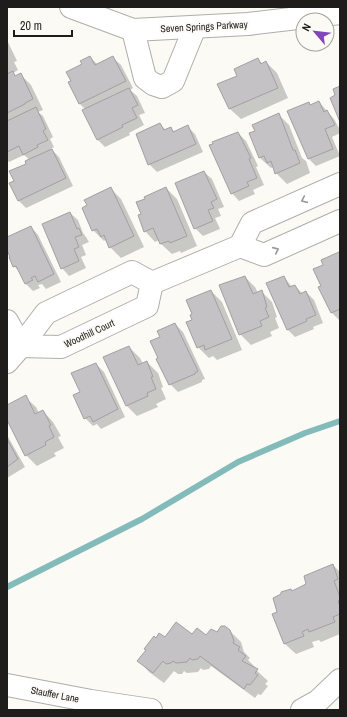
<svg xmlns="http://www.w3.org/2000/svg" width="347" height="717" font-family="'Archivo Narrow',sans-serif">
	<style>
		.shadow { fill: #0003 }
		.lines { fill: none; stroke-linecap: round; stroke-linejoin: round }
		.stream { stroke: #83bbbb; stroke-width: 6 }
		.building { fill: #c5c2c6; stroke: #a39fa3 }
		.minor-casing { stroke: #afaeaa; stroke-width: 24 }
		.minor { stroke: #fff; stroke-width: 22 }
		.oneway { stroke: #9a9999 }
		.labels { text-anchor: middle; stroke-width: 3.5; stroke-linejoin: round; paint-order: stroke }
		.street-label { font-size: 10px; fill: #1e1d1c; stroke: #fbfaf5 }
	</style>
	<rect width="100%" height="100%" fill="#fbfaf5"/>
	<!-- shadow -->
	<g class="shadow">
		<path d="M7,40L17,61L14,62L18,70L13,73L17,77L21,75L31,85L43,110L38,112L43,116L53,137L50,139L54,147L51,149L59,157L73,186L26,208L18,200L15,181L30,160L24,155L9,162L7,160Z"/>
		<path d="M90,57L98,65L113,58L121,65L133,88L130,90L137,96L145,113L139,115L144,125L129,133L130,135L105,147L98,140L86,110L79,103L72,81L83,64Z"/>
		<path d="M258,60L263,64L266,62L277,73L288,98L241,119L230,109L219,85L238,76Z"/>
		<path d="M319,102L334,119L340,130V133L332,137L340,156L316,166L309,159L288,112L309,103L311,106Z"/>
		<path d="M279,115L289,125L302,158L306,161L310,173L287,184L276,173L273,167L271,168L260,158L251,133L256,131Z"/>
		<path d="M160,125L166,130L170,128L175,132L188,127L195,134L203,152L157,172L149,164Z"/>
		<path d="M238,133L246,141L258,166L256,167L264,185L253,190L255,194L239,201L232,193Z"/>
		<path d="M204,172L212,179L224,207L218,209L221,216L215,218L220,229L203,236L195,228Z"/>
		<path d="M110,188L121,199L144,247L121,258L110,247L105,240L104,241L93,230Z"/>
		<path d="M166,188L177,199L197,246L181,253L180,251L172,254L161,244L159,240L155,242L145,231L142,215Z"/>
		<path d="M70,213L78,220L83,233L86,237L89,242L82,245L86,255L81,257L86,268L69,276L62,268Z"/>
		<path d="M31,227L38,235L61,282L46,289L42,284L38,285L40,288L33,291L26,284L20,272L14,266L7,248V238Z"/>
		<path d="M339,253L340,254L339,320L331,312L322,287Z"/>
		<path d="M245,277L255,287L258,293L262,292L272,302L277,317L275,318L279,328L270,332L272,336L251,345L240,334Z"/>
		<path d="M284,277L292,287L295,286L303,294L306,292L314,300L323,323L313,327L314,329L295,337L287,329Z"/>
		<path d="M211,291L222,302L242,350L217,360L213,356L209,358L198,347L193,320Z"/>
		<path d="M175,324L183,332L205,379L202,380V382L178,392L170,384L161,337Z"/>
		<path d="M129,347L140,358L143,364L147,362L158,373L163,387L161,388L166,399L156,404L158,407L137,416L127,406Z"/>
		<path d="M96,364L104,372L125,417L101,429L97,424L93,426L85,418L81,392Z"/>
		<path d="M25,397L36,407L39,413L43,411L53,422L61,436L58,437L64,448L54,453L56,456L37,466L26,455L7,418V406Z"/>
		<path d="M7,435L25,467L7,478Z"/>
		<path d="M333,565L340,572V634L321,642L319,640L312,642L314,647L296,654L285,644L274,614L278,612L292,592L308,585Z"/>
		<path d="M230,631L241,642L244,652L250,658L248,660L256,668L255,669L268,681L265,684L268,686L261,695L258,694L255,698L211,666L209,669L203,670L201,668L198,672L187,673L184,671L182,674H178L174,671L164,683L149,672L139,661L156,639L192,635L207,636Z"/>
	</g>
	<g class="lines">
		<!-- stream -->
		<path class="stream" d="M7,587L142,519L238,462L305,433L340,421"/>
	</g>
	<!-- building -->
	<g class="building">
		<path d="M90,56L95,65L113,56L126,81L79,104L68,82L71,81L66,72L82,64L80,61Z"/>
		<path d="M258,58L261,64L266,61L278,88L229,109L217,84L237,76L234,69Z"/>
		<path d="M13,71L15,76L21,73L33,99L25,103V104L7,113V74Z"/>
		<path d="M340,86V122L330,98L335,95L333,89Z"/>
		<path d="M129,88L138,105L132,108L137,118L122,125L123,127L97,140L82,110Z"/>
		<path d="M319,101L324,112L327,110L335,125L325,129L333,149L308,159L287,111L309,102L310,105Z"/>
		<path d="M36,107L46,129L43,131L48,140L37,145L38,147L23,155L19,146L7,152V121Z"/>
		<path d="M279,113L293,150H295L300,163L275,174L271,161L267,163L264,156L259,158L249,133L255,131L252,125Z"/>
		<path d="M160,123L164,130L171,127L173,132L188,125L196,144L148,165L136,134Z"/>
		<path d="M238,132L251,158L249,159L257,178L247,182L249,186L231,194L209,145L213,144L212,142Z"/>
		<path d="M52,149L66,178L18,201L9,183L14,181L9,171L26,164L25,161Z"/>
		<path d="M204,171L217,199L211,202L214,208L208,210L213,221L194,229L175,183Z"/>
		<path d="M111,187L134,236L109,248L104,235L101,237L97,229L92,231L82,208L87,205L84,200Z"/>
		<path d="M166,187L187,236L170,243L169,241L160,244L153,228L144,232L138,215L141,214L136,202L145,199L144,197Z"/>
		<path d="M70,212L77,229L79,228L82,235L75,237L79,247L74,249L79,261L61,269L42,224Z"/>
		<path d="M31,226L54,274L38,282L35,276L31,278L33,280L25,284L16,266L13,267L9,257H10L7,250V237Z"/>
		<path d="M339,252L340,255V309L331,313L318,287L321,286L313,269L323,265L321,260Z"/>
		<path d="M245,276L253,294L262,290L267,307L265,308L269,317L260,321L262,326L239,335L219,285Z"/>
		<path d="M284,276L289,287L295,285L300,294L306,291L316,315L306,319L307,321L287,330L266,283Z"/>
		<path d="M211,290L232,339L205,350L204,345L197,348L186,322L192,320L190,315L192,314L186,300Z"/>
		<path d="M175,323L198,371L195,373V374L169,385L156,359L158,358L150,341L160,337L157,331Z"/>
		<path d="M129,346L138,365L147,361L153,377H151L156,389L147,393L148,396L126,406L103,357Z"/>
		<path d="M96,363L118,409L93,422L90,416L84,419L73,395L80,392L71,373Z"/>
		<path d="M26,395L35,414L43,410L51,425L49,426L54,437L45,442L46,445L25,456L7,420V405Z"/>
		<path d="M7,439L18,459L7,467Z"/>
		<path d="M333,564L338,579L334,581L340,597V600L338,601L340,606V614L333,617L335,622L309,632L308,629L302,632L304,636L284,644L272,614L277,612L273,598L281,594V592L291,589L292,591L306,584L304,576Z"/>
		<path d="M176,622L192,634L197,628L206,635L211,629L217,632L221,626H225L230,630L234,641L233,643L240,647L238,650L246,656L242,661L258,669L255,673L258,675L250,685L247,684L244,689L200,656L198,659L192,660L190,658L187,662L176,663L173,661L171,663L166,664L163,661L153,673L137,661L146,650L144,649L154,636L156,638L159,633L165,637Z"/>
	</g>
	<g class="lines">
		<!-- minor casing -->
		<g class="minor-casing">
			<g id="minor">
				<path d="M71,7L133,30L248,24L340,13"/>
				<path d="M133,30L145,78L153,84L162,87L173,81L195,27"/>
				<path d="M240,246L264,255L340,221"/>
				<path d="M132,272L152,283L147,306L61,347L21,346L46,313Z"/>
				<path d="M152,283L240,246L252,223L340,184"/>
				<path d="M7,321L21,346"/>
				<path d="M7,362L21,346"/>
				<path d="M7,685L91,701L151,710"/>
				<path d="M302,710L318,701L340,680"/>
			</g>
		</g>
		<!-- minor -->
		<use href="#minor" class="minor"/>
	</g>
	<!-- one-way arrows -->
	<defs><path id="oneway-chevron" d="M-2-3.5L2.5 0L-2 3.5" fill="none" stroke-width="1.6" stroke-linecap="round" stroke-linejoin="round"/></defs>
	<g class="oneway">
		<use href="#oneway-chevron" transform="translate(304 200) rotate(156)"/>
		<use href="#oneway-chevron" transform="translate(276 250) rotate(-24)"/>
	</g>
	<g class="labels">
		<!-- street labels -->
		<g class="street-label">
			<text transform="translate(204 26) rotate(-3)" y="4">Seven Springs Parkway</text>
			<text transform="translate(89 333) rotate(-25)" y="4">Woodhill Court</text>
			<text transform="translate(55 694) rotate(11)" y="4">Stauffer Lane</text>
		</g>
	</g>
	<!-- border -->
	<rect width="347" height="717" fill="none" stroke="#1e1d1c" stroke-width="16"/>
	<!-- north arrow -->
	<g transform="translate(315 32) rotate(298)"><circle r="19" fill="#fbfaf5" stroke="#a3a29e"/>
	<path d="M0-3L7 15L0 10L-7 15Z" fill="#8345ba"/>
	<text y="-6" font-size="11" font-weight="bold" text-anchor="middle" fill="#1e1d1c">N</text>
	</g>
	<!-- scale -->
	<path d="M14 30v6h58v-6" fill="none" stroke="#1e1d1c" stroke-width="2"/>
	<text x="20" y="30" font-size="12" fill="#1e1d1c" stroke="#fbfaf5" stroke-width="3" paint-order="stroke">20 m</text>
</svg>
